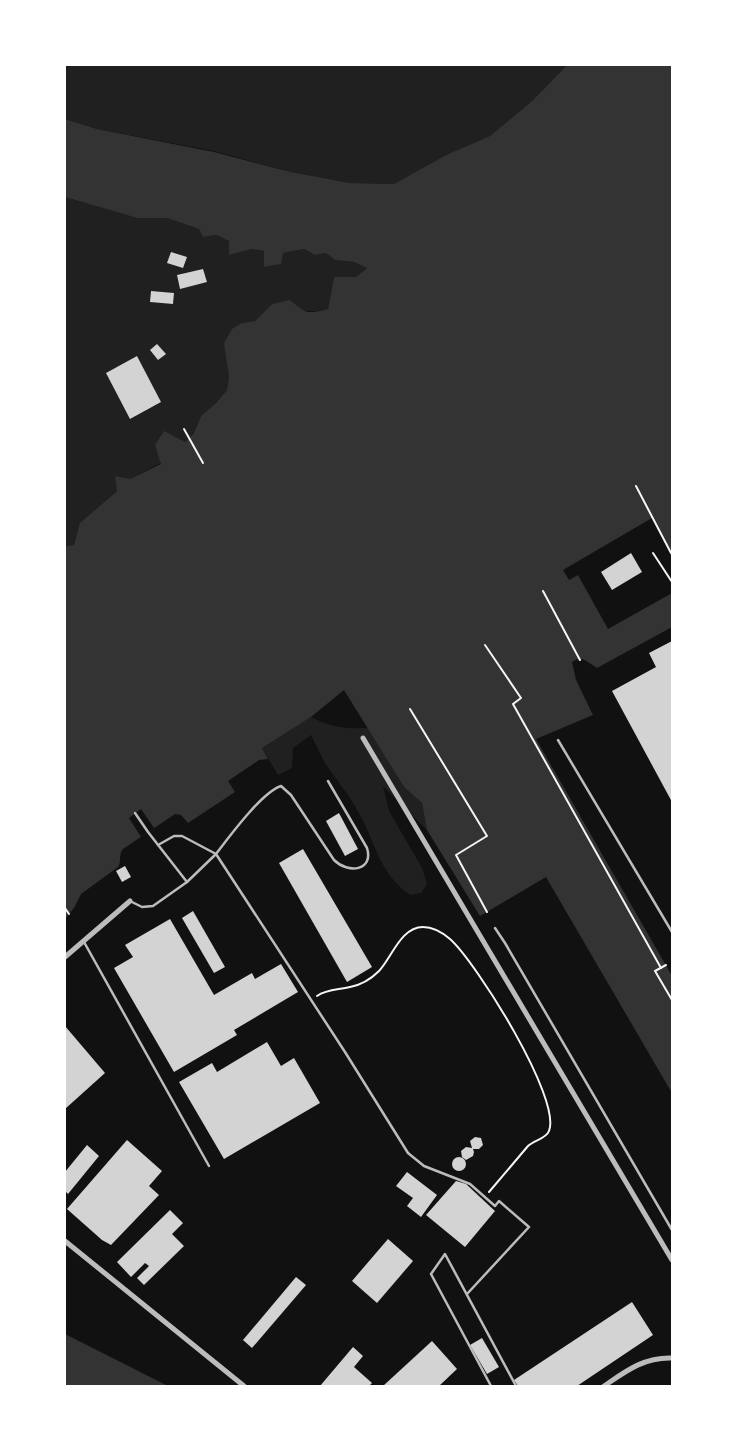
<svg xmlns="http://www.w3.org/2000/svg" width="737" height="1451" font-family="'Exo 2',sans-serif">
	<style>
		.green { fill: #202020; fill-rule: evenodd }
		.water { fill: #333 }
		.pier { fill: #111 }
		.building { fill: #d3d3d3 }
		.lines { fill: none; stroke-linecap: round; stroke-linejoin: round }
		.path { stroke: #f5f5f5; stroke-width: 2 }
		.service { stroke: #bcbcbc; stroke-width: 2.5 }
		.minor { stroke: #bcbcbc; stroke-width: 5 }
	</style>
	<rect width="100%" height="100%" fill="#111"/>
	<!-- green -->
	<g class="green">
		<path d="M65,65H567L533,100L490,136L446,155L394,184L350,183L291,172L214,151L97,129L65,119Z"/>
		<path d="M65,197L137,218H167L199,229L203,237L216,235L229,241V255L252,249L264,251V267L283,253L304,249L315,255L326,253L335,260L354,262L367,268L356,277H334L328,309C308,314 292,309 272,304L255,321L242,323L227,361L229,377L227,390L216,403L201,416L194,433L161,463L130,479L81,523L74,545L65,546V326L66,324L65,321ZM203,269L207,282L180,288L177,275ZM151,291L174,293L173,304L150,302ZM137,356L161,402L131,419L106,373Z"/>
		<path d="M311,717C332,728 345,729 369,728L404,787L422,803L427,830L383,786L389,811L422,868L427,884L421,893L410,895C377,871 376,841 356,808C347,792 335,778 325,763C320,754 316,744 311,735L293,748L292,768L278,775L262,748Z"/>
	</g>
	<!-- water -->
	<g class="water">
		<path d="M567,65H672V559L670,555L671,553L652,518L563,570L569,580L578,575L608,629L672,593V627L597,668L583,659L579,661L577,659L572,662L576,680L593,715L536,739L672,976V1093L546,877L480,916L427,830L422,803L404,787L344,690L311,717L262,748L268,759L259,760L228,781L235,792L188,823L181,815L175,814L123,849C118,855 122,861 118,867L81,894L74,908L65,919V546L74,545L80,523L117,491L115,476L130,479L161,464L155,445L164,431L185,442L194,433L201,416L216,403L227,390L229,377L224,343L232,329L242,323L255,321L272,304L290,300C306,314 307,314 328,309L334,277H356L367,268L354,262L335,260L326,253L315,255L304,249L283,253L281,264L264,267V251L252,249L229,255V241L216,235L203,237L199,229L167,218H137L65,197V119L97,129L214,152L291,172L350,183L394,184L446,155L490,136L533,100Z"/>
		<path d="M65,1334L168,1386H65Z"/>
	</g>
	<!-- pier -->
	<path class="pier" d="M141,809L154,828L141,837L129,818Z"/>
	<!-- building -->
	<g class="building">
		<path d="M171,252L187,257L183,268L167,263Z"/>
		<path d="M203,269L207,282L180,289L177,275Z"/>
		<path d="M151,291L174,293L173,304L150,302Z"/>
		<path d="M157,344L166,354L158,360L150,350Z"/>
		<path d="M137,356L161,402L130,419L106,373Z"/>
		<path d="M631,553L642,572L612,590L601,572Z"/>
		<path d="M672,641V802L612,691L656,667L649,653Z"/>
		<path d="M339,813L358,849L345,856L326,821Z"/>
		<path d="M303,849L372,967L347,982L279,863Z"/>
		<path d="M125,866L131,877L122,882L116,871Z"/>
		<path d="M193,911L225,967L214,973L182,918Z"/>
		<path d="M170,919L214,995L252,973L255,979L281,964L298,992L234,1030L237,1035L174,1072L114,968L133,957L125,945Z"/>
		<path d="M65,1026L105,1073L65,1109Z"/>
		<path d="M267,1042L281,1066L294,1058L320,1103L224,1159L179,1082L212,1063L217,1072Z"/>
		<path d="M475,1137L481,1138L483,1145L479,1149H473L474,1152L473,1156L466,1160L462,1157L461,1151L466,1147L472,1148L470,1141Z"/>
		<path d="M127,1140L162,1171L149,1186L159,1195L111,1245L102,1240L67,1209Z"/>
		<path d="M87,1145L99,1156L68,1194L65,1191V1172Z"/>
		<circle cx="459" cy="1164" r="7"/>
		<path d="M407,1172L437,1195L421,1217L407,1206L413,1198L396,1186Z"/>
		<path d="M456,1181L466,1184L495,1211L465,1247L426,1215Z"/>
		<path d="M170,1210L183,1223L172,1234L184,1246L144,1285L137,1278L149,1266L145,1263L131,1277L117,1262Z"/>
		<path d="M388,1239L413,1261L377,1303L352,1281Z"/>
		<path d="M296,1277L306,1285L252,1348L243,1340Z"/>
		<path d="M632,1302L653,1335L577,1386H518L514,1380Z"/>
		<path d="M482,1338L499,1367L487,1374L470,1345Z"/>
		<path d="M432,1341L457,1369L439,1386H383Z"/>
		<path d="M353,1347L363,1356L354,1367L372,1383L369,1386H320Z"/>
	</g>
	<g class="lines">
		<!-- path -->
		<g class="path">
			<path d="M184,429L203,463"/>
			<path d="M636,486L671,553"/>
			<path d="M653,553L672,582"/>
			<path d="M543,591L580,660"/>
			<path d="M485,645L521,698L513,704L661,968"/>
			<path d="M410,709L487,836L456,855L487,912"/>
			<path d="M65,908L69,914"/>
			<path d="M666,965L655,971L672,1000"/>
			<path d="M317,996C327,989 338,990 350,987C361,985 371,979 379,971C392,957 401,927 423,927C433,927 443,933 450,939C476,962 562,1099 549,1131C546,1139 534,1140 528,1146L489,1192"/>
		</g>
		<!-- service -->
		<g class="service">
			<path d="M558,740L672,932"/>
			<path d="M328,781L367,848C374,871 348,874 334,860L291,795L281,786C262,792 229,837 216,854L345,1052L408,1153L424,1166L470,1184L495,1206L499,1201L529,1227L467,1294"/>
			<path d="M135,813L148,832L187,882"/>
			<path d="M130,901L142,907L153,906L187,882L216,854L182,836H174L158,845"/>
			<path d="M495,928L505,943L672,1230"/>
			<path d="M84,942L209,1166"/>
			<path d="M491,1386L431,1274L445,1254L516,1386"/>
		</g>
		<!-- minor -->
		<g class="minor">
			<path d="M363,738L672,1260"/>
			<path d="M65,957L130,901"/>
			<path d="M65,1241L244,1386"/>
			<path d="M604,1386C626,1371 644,1357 672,1358"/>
		</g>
	</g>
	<!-- border -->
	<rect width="737" height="1451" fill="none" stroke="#ffffff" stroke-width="132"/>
</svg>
